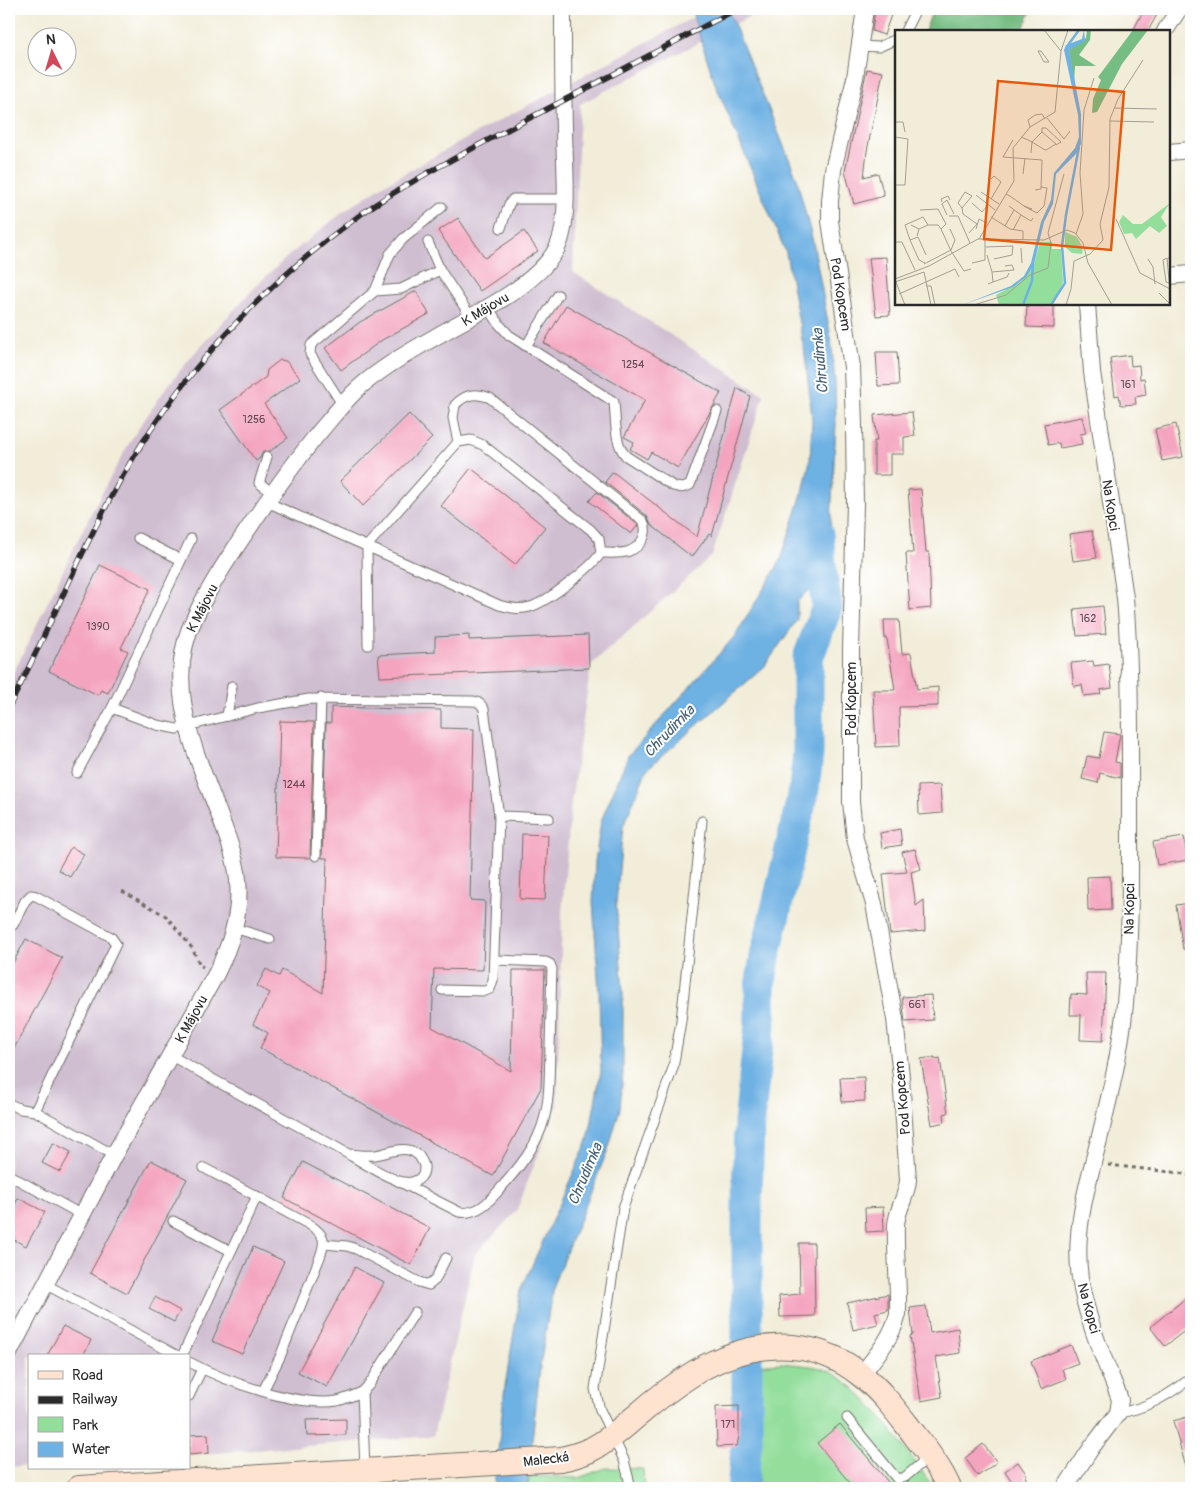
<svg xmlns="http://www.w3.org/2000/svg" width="1200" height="1497" font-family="Pangolin,sans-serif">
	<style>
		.industrial { fill: #cfbdd0 }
		.green { fill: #93de9b; stroke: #5f8463 }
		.forest { fill: #76bd83; stroke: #507457 }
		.water { fill: #6eb1e3; stroke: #4c6e87 }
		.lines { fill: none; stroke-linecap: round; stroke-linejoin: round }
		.river { stroke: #6eb1e3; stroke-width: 31 }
		.building { fill: #f4a4bf }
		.lane-casing { stroke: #716f68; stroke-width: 11 }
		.street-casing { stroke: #716f68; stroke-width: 18 }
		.secondary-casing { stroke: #716f68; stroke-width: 26 }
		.path { stroke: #716f68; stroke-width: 3; stroke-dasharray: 4 4; stroke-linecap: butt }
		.lane { stroke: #fff; stroke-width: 9 }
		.street { stroke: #fff; stroke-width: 16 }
		.secondary { stroke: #fee3d1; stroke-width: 24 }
		.rail-casing { stroke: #2b2b2b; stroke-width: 5.5 }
		.rail { stroke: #fff; stroke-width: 4; stroke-dasharray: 11; stroke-linecap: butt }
		.labels { text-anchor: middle; stroke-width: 4; stroke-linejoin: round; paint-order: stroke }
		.number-label { font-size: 11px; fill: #5d4950 }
		.street-label { font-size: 14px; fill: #2b2b2b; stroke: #fff }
		.water-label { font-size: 15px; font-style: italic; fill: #466175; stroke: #fff }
		.inset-river { fill: none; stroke: #6eb1e3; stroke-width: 2.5 }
		.inset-road { fill: none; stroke: #a29f93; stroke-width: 1 }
		.view { fill: #e8590c; fill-opacity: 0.15; stroke: #e8590c; stroke-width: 2.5 }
		.inset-edge { fill: none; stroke: #2b2b2b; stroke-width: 2.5 }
	</style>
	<rect width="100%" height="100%" fill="#fff"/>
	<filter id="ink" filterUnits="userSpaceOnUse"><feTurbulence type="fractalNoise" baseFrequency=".02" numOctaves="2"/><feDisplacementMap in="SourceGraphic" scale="10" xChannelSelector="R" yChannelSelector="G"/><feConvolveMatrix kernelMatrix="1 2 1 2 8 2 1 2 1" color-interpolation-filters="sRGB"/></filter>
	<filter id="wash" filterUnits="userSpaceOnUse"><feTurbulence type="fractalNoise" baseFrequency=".0096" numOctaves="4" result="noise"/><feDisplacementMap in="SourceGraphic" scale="20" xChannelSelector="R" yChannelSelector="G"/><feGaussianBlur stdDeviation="1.12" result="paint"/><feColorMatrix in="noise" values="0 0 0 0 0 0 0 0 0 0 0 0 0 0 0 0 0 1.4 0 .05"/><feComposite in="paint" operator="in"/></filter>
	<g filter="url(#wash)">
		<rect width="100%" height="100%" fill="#f2edd9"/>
		<!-- industrial -->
		<path class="industrial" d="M709,9H764L580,104L573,272L764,395L712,556L591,665L571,803L562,912L557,1106L516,1212L475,1254L433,1436L189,1455V1356H29V1465L9,1467V682L93,509L132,438L166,388L197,350L258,284L287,257L324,227L350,207L382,186L485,128Z"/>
		<!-- green -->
		<g class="green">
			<path d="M782,1363C795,1365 811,1365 824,1369C862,1382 909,1455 934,1488H759L753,1440L752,1365Z"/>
			<path d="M606,1468L643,1469L644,1488H527L530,1476L578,1478Z"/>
		</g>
		<!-- forest -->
		<path class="forest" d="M933,9H1032L1022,31H925Z"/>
		<!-- water -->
		<path class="water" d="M691,9H728L796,176L813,242L831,338L835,381L836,424L831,522L822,576L797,602V620L764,667L647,769L623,827L616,903L623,991V1073L620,1109L609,1147L553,1285L540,1367L527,1488H494L505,1386L521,1290L588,1140L601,1071L599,992L593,902L595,862L601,821L628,756L735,636L780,562L804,488L810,460L812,420L809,389L805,355L786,253L714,81Z"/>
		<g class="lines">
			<!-- river -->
			<path class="river" d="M742,1488L747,1441V1201L749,1123L760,1024V987L765,957L804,789L808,754V658L827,607L822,576L818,534"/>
		</g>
		<g id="blocks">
			<!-- building -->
			<g class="building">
				<path d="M875,9H891L889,14L891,15L884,35L872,31Z"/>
				<path d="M1144,9H1160L1148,31H1133Z"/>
				<path d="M867,69L883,72L867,151L864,177L878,173L884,196L854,204L845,171Z"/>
				<path d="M458,218L485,258L524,231L538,251L480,291L438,231Z"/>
				<path d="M886,257L890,315L876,316L869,258Z"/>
				<path d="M416,291L429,314L382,340L341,370L325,348L360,322Z"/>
				<path d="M566,305L721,393L678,468L651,452L647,459L630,449L634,442L624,437L645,400L544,343Z"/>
				<path d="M1027,305L1054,306V328L1026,327Z"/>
				<path d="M876,352H897L899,385L878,386Z"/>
				<path d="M1130,355L1131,366L1139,365L1140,379L1144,378L1146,395L1135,397L1136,404L1121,405L1119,395L1115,396L1110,358Z"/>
				<path d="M280,360L286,361L300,378L264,404L288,438L270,451L263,452L260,458L256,461L220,410L266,377L267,370Z"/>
				<path d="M737,388L750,396L712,536L709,534L692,557L651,525L647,516L605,482L613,472L697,537Z"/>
				<path d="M912,412L915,436L904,437V454H890V475H874V441H877L874,415Z"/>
				<path d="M409,414L432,438L363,506L340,481Z"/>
				<path d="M1082,417L1086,433L1080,434L1082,444L1060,448L1059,443L1048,445L1044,424Z"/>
				<path d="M1176,424L1183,457L1162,461L1155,429Z"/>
				<path d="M471,468L545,527L515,565L441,506Z"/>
				<path d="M921,489L926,552H929L931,608L910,610L906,553H913L908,490Z"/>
				<path d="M597,492L638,525L631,534L589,501Z"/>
				<path d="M1092,531L1097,558L1073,561L1069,534Z"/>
				<path d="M100,565L150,589L121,648L128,651L108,693L101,690L98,695L49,671Z"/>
				<path d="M1103,606L1106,634L1077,636L1074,609Z"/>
				<path d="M884,620H899L902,654L911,653L917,689L938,687V706L899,707L900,746L876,747L873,690H895L887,639H885Z"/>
				<path d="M469,635V640L588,635L589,668L380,677L378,655L435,652V637Z"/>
				<path d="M1093,661L1094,666L1109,664L1112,688L1100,690L1101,694L1084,696L1082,685L1074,686L1071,663Z"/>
				<path d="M331,707L441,710V728L474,729L470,900L485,901L483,970L434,969L432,1027L511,1071L513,970H545L541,1088L493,1176L260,1048L268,1033L253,1024L270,993L257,986L266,969L279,976L282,970L323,993L327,858H322L326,723H331Z"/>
				<path d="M280,721L314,722L310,858L276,857Z"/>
				<path d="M1104,732L1120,734L1115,762L1120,763V778L1100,773L1098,783L1082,779L1087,756L1099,758Z"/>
				<path d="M940,785L942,813L919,815L918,786Z"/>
				<path d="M900,829L902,845L882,848L880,833Z"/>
				<path d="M522,834L548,835L545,900L520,899Z"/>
				<path d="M1184,837L1188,860L1157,865L1153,842Z"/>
				<path d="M71,847L84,854L70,877L58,870Z"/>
				<path d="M915,849L921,869L911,872L916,906L924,900L925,931L890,934L883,874L907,872L902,852Z"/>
				<path d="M1110,876L1111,910L1088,911L1087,877Z"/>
				<path d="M1191,903V949H1183L1176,905Z"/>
				<path d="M26,939L62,958L9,1058V970Z"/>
				<path d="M1086,973H1106L1103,1041L1080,1040L1081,1015H1070L1071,994L1087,995Z"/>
				<path d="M931,995L933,1020L905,1022L902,997Z"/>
				<path d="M935,1057V1059L940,1058L948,1113L944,1114L945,1122L932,1125L921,1059Z"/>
				<path d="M864,1077L865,1101L842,1102L840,1078Z"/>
				<path d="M53,1143L71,1152L60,1172L42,1163Z"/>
				<path d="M151,1160L187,1179L127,1293L90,1273Z"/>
				<path d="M303,1162L430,1228L411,1265L284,1198Z"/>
				<path d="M18,1198L45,1212L26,1246L9,1237V1216Z"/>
				<path d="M883,1207L884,1231L866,1232L865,1208Z"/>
				<path d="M799,1243H814L815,1316L780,1317L779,1296L800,1294Z"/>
				<path d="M253,1247L284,1261L242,1354L212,1341Z"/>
				<path d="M355,1267L384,1283L327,1387L298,1372Z"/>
				<path d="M888,1294V1310L875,1313L878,1324L853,1330L847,1303Z"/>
				<path d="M1191,1294V1326L1165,1346L1150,1327Z"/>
				<path d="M155,1297L180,1311L174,1322L149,1309Z"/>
				<path d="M926,1306L930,1333L958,1328L960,1353L936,1357L942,1397L921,1401L910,1336L913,1335L910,1308Z"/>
				<path d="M63,1326L91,1340L83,1356H47Z"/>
				<path d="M1071,1345L1078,1363L1062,1369L1066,1379L1041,1389L1031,1361Z"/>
				<path d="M739,1406V1436L737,1446L717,1447L716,1407Z"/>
				<path d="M1191,1416V1470L1187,1471L1173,1421Z"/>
				<path d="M346,1419V1435L307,1436L306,1420Z"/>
				<path d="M840,1424L893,1488H854L817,1443Z"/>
				<path d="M208,1434L209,1453L189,1455V1435Z"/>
				<path d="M983,1444L997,1462L978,1476L965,1458Z"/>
				<path d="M1018,1462L1027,1475L1025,1477L1033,1488H1016L1005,1471Z"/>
			</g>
		</g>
	</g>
	<g filter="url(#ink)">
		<use href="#blocks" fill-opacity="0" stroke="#716f68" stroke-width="1"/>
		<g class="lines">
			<!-- lane casing -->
			<g class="lane-casing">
				<g id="lane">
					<path d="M905,31L916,9"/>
					<path d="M859,46L879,47L896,39"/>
					<path d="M501,228L509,204L513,199H565"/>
					<path d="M428,242L440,270"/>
					<path d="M375,291L390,254L403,239L442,207"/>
					<path d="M488,307L499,324L509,335L614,402C616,420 614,443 626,456L673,486C680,488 684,489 690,485L717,411"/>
					<path d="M526,346L558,295"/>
					<path d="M342,404L310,354L311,345L375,291L401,289L440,270L471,317"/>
					<path d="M458,442L453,418L455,405C466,393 476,393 490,398L643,521C646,526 646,531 644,537C635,556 618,553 601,553"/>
					<path d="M267,457L259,483L273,493"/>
					<path d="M267,502C344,537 422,570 499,605C510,608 519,610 530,607C547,602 591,568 601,553L599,539L591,530L483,445L471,440L458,442L367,546L368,645"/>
					<path d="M138,538L181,560"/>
					<path d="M191,539L112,708L157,725L177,729L258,708L309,699L473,701C479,702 481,704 484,709L499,816L493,980L490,989L485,991L442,990"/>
					<path d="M227,716L232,686"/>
					<path d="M77,773L112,708"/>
					<path d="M499,816L549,818"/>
					<path d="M316,856L321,698"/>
					<path d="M13,925L25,901L31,895L36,896L111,937L116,944L35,1111"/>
					<path d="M234,928L270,939"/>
					<path d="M170,1055C227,1088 286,1119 343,1151C357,1159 391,1181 404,1182C415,1184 425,1178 424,1166C423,1162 421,1159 419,1156C406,1143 390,1153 375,1155C367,1156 358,1155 349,1154"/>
					<path d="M9,1104L21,1109L35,1111L114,1155"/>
					<path d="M204,1168L310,1225C325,1235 326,1240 320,1257L280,1357L263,1391"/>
					<path d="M9,1175L82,1215"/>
					<path d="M398,1181L459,1212C477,1215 489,1202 500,1189C514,1173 529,1156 538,1136C551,1109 549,1075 550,1046C551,1020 551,994 552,969L550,964L546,962L495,960"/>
					<path d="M173,1221L231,1251"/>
					<path d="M324,1244L347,1246L356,1249L419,1282L429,1285L435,1280L446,1258"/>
					<path d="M45,1284L178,1356"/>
					<path d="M182,1356L257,1196"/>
					<path d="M189,1362C224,1381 297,1407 337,1401C346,1399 354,1395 362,1392L365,1470"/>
					<path d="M362,1392L369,1385L415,1312"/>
					<path d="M189,1396L202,1369"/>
					<path d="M1118,1413C1146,1409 1169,1395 1191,1378"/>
					<path d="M847,1418L897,1479L905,1477L930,1456"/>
					<path d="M631,1488L624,1460L600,1410L595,1389L623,1208L673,1068L681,1021L702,821"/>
				</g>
			</g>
			<!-- street casing -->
			<g class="street-casing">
				<g id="street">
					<path d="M1165,31L1179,9"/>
					<path d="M1169,152L1191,150"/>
					<path d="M1169,276L1191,274"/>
					<path d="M9,1353L114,1155L216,974C231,944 241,914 238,880C236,858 227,836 219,814C195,751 162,683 195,617C213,579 238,544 261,510C282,480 303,451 327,423C338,410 349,396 362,385C391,361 425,343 458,324C489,307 540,281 557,248C571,220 564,161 564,129C563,89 563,49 563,9"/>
					<path d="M861,1375C876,1356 892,1338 898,1314C899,1285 895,1255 896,1225C897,1209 907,1196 908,1180L901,1077L895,1019L874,904L855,839L851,802V650L855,504L854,425L852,367L830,221V201L833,170L855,78L865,9"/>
					<path d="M1065,1488L1092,1447L1118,1413L1120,1400L1118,1394C1103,1357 1086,1318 1080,1278C1072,1222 1093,1169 1105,1115C1114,1078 1122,1041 1125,1003C1131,939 1130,873 1130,809C1130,738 1131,668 1125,598L1092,372L1087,304"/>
				</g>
			</g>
			<!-- secondary casing -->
			<g class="secondary-casing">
				<path id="secondary" d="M79,1488L561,1459C571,1457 581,1454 590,1450C609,1441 623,1427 639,1414C656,1399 675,1385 694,1373C747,1341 810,1334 861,1375C879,1389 893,1407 907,1425C922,1445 939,1465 949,1488"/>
			</g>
			<!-- path -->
			<g class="path">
				<path d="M122,891L166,916L192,948L200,965L203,967"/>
				<path d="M1108,1165L1180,1173L1191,1176"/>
			</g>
			<!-- lane -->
			<use href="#lane" class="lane"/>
			<!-- street -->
			<use href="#street" class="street"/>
			<!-- secondary -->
			<use href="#secondary" class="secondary"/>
			<!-- rail casing -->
			<g class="rail-casing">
				<path id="rail" d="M9,707C54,621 89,528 141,445C196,357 272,279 356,218C379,200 406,186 431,171C470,150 508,129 547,109C611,76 674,42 737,9"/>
			</g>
			<!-- rail -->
			<use href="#rail" class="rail"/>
		</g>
	</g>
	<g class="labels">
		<!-- number labels -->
		<g class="number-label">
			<text x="633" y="368">1254</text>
			<text x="1128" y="388">161</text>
			<text x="254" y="423">1256</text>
			<text x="1088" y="622">162</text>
			<text x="98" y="630">1390</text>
			<text x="294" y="788">1244</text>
			<text x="917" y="1008">661</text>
			<text x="728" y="1428">171</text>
		</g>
		<!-- street labels -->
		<g class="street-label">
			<text transform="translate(841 294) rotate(81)" y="5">Pod Kopcem</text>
			<text transform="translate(485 309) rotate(-31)" y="5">K Májovu</text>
			<text transform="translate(1111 505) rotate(81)" y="5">Na Kopci</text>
			<text transform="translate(202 608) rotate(-63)" y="5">K Májovu</text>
			<text transform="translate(851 699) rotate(-90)" y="5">Pod Kopcem</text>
			<text transform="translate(1129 909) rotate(-89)" y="5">Na Kopci</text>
			<text transform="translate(191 1019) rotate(-61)" y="5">K Májovu</text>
			<text transform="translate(902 1098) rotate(-95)" y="5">Pod Kopcem</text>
			<text transform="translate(1089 1308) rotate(75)" y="5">Na Kopci</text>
			<text transform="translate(546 1459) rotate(-7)" y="5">Malecká</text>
		</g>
		<!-- water labels -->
		<g class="water-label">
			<text transform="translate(820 361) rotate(-95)" y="5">Chrudimka</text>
			<text transform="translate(669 731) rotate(-46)" y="5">Chrudimka</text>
			<text transform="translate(585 1174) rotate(-67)" y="5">Chrudimka</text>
		</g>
	</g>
	<!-- overview -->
	<g transform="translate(895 30)">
		<rect width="275" height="275" fill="#f2edd9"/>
		<path d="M275,173L266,187L272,196L264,203L255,196L241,209L237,203L229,204L224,192L228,185L238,194H247ZM170,202L182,207L188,218L187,224L177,223L170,217ZM145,212H157V219H166L168,252L164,262L155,275H104L101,265L125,252L139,234Z" fill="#93de9b"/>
		<path d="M192,0H196L195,10L184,25L201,36H180L179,54L174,20L191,8ZM238,0H253L227,34L202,82L197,83L198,69L206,50L203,47Z" fill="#76bd83"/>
		<path d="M189,0L190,11L174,20L186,84V114L181,124L161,144L158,174L149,192L139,234L131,247L118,257L67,275L116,256L129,246L136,233L146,192L156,170L159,143L180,118L184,107L183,85L169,20L171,15L187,9Z" fill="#6eb1e3"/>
		<path class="inset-river" d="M173,15L184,0M128,275L137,251L138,234M156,275L170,253L167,216L171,185L184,117"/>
		<path class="inset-road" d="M149,0L166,21M143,21H146L154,32H149ZM219,78L262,79M152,88L169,109L175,101M215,91L259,92M0,92H8L10,102M135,97L133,90L140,85L147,84L150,89M147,102V98H151L166,112L161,115M0,107L13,109L10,155H0M126,107L133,110L137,112L150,120H151L161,114L147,102L137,112L136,123M118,110L108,127L147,130L146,159L140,160M128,144L130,128M96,149L99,146L106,152L96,169M86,162L104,174M111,164L115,166L129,176L134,179H137L129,176M81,165L100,180M47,172L46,169L53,166L55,170M77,173L87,182L93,175M114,176L126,185L118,200M67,178L63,173L70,162L77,166L67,178L68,184L82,194L74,203M134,179L142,183L149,176L152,158L146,157M25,180L43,179L51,194L46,199L56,221L69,241L76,239M52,185L47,174L52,170L59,184M126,185L136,191L138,188M54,186H63L75,213M96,187L115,199L128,201V210M221,189L245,243L275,259M16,195L24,199L22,206M110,196L119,180M24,199L33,195H43L46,199M81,199L84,189L92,193M181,204L188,184L185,143L189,80L199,48M84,209L119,151L118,118L135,97L160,82L166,21L173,0M15,210L10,195L28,187L33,195M0,212H7L20,240M91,217L118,216L117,225L99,229M126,218L127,233M92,225L97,242L119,240L117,235L110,236M272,228L268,230L271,252L274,253M253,229L258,237L260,254M30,233L24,230L15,210L23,207L31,225M77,233L90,230V209M29,234L56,220L60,210L55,199M0,249L34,236L83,209L149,210L172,200L180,203L188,213L193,233L217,275M0,252L29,242L36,275M1,252L10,275M98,252L112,247L114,243M93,254L98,252L97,242M31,256H36L40,275M275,259L272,229L275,227M264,263L275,274M4,264L60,239L64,247M79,275L111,265L135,245L153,238L156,213L153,203L169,144M171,275L176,259L179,231L195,224L208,210L205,194L214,157L215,89L223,69L248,30"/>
		<path class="view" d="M103,51L229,62L216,220L89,209Z"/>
		<rect width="275" height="275" class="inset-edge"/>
	</g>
	<!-- margin -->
	<rect width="1200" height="1497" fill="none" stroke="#fff" stroke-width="30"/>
	<!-- legend -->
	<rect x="28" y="1354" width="162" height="115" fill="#ffffff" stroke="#aaaaaa"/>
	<rect x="38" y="1371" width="25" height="8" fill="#fee3d1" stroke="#aaaaaa"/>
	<text x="72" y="1380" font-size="15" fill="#2b2b2b">Road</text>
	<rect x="38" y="1396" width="25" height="8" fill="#2b2b2b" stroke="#aaaaaa"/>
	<text x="72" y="1404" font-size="15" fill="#2b2b2b">Railway</text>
	<rect x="38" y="1417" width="25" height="15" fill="#93de9b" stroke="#aaaaaa"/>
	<text x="72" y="1430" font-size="15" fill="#2b2b2b">Park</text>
	<rect x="38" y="1442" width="25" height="15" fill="#6eb1e3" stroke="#aaaaaa"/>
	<text x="72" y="1454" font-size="15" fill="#2b2b2b">Water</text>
	<!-- north arrow -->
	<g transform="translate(52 52) rotate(355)"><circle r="24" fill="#ffffff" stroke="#aaaaaa"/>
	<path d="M0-4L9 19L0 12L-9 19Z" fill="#d1495b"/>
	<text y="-8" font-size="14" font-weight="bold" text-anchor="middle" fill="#2b2b2b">N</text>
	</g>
</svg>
